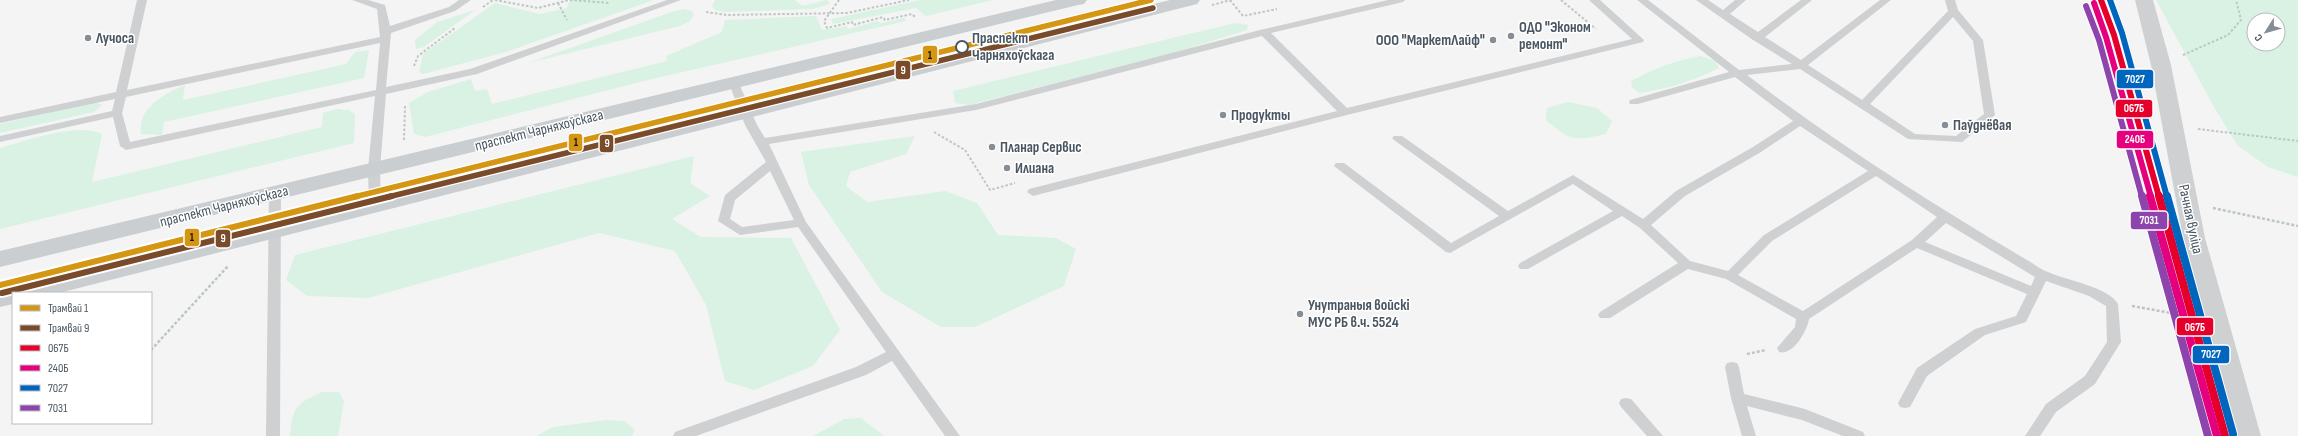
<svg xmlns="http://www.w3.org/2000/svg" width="2298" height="436" font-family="'Sofia Sans Condensed',sans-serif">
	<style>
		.green { fill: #d9f2e3; fill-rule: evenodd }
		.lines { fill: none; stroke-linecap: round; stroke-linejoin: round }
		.path-far1 { stroke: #bcc7c4; stroke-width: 2; stroke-dasharray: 2.5 2; stroke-linecap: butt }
		.path { stroke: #bcc7c4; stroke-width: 2.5; stroke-dasharray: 3 2; stroke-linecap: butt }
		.service { fill: #ced0d2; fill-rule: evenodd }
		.minor { fill: #ced0d2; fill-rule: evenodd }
		.primary { fill: #caced1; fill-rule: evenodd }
		.rail-1-far1-casing { stroke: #fff; stroke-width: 8 }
		.rail-1-casing { stroke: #fff; stroke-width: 10 }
		.rail-2-far1-casing { stroke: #fff; stroke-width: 8 }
		.rail-2-casing { stroke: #fff; stroke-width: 10 }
		.rail-3-far1-casing { stroke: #fff; stroke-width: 8 }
		.rail-3-casing { stroke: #fff; stroke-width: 10 }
		.rail-4-far1-casing { stroke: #fff; stroke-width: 8 }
		.rail-4-casing { stroke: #fff; stroke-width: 10 }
		.rail-1-far1 { stroke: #e4002b; stroke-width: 6 }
		.rail-1 { stroke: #e4002b; stroke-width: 8 }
		.rail-2-far1 { stroke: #e5007d; stroke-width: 6 }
		.rail-2 { stroke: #e5007d; stroke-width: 8 }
		.rail-3-far1 { stroke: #0065bd; stroke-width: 6 }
		.rail-3 { stroke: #0065bd; stroke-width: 8 }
		.rail-4-far1 { stroke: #8e44ad; stroke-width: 6 }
		.rail-4 { stroke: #8e44ad; stroke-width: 8 }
		.tram-1-far1-casing { stroke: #fff; stroke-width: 8 }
		.tram-1-casing { stroke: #fff; stroke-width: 10 }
		.tram-2-far1-casing { stroke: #fff; stroke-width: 8 }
		.tram-2-casing { stroke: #fff; stroke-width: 10 }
		.tram-1-far1 { stroke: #d49613; stroke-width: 5.5 }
		.tram-1 { stroke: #d49613; stroke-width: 6 }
		.tram-2-far1 { stroke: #7a4b2a; stroke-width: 5.5 }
		.tram-2 { stroke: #7a4b2a; stroke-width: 6 }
		.poi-dot { fill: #868d94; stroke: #fff; stroke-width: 1.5 }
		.stop-dot { fill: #fff; stroke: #4a5661; stroke-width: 2 }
		.labels { text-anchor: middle; stroke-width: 3; stroke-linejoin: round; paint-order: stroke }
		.poi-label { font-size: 15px; font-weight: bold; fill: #4a5661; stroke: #fff; text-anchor: start }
		.stop-label { font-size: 15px; font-weight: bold; fill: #4a5661; stroke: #fff; text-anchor: start }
		.street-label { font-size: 15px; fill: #4a5661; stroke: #fff }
		.line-badge { stroke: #fff; stroke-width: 1.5 }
		.badge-label { font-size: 11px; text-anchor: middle; font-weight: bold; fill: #fff }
		.pale-badge-label { font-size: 11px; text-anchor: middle; font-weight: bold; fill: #111 }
	</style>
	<rect width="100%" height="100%" fill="#f4f4f4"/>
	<!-- green -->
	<g class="green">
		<path d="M570,0H654L506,52L423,74L419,72L423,54L495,3L540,14L567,8Z"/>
		<path d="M715,0H795L802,6L827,0L830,4L813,9L726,12L715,10L712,6Z"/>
		<path d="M920,0H993L926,16L916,8L833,24L831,19Z"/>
		<path d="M2156,0H2298V177L2268,167L2238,146L2215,109ZM2254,20H2278V44H2254Z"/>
		<path d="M684,9L692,11L694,15L690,21L680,26L528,63L674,11Z"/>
		<path d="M475,10L424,47L416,49L415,40L437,22Z"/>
		<path d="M816,16L822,30L846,26L849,29L877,21L882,23L904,18L906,21L648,80L425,137L414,134L409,103L428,92L471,79L475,91L487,89L492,104L667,61L666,56L722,32L725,20Z"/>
		<path d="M1235,23L1248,25L1247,30L1177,52L969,105L955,103L953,91Z"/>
		<path d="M369,50L364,78L164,122L162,135L141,134C137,108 164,94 185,85L183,100L346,64L355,52Z"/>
		<path d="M1701,56L1715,61L1719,68C1693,81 1667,89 1639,93L1632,87L1631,81C1653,69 1676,60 1701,56Z"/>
		<path d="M95,102L102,105L94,112L0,133V124Z"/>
		<path d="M1568,102L1597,108L1612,121L1606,134C1575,141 1571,142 1546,120L1547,108Z"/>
		<path d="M337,109L349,110L355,114L354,143L0,229V148C27,141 77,122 102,134L92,182L322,127L323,113Z"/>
		<path d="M915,136L906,154L850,172L846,186L867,202L945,191L977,203L998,235L1056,238L1076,249L1064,286L975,327H941L882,292L809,185L801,152Z"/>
		<path d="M694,156L690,183L710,196L672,219L701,237L791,238L840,330L813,366L754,390L725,381L706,305L675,251L599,233L368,298L307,296L286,280L295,255Z"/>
		<path d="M322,392H339L344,401L338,436H290C292,407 296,404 322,392Z"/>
		<path d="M861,418L884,436H813L844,419Z"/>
		<path d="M607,420L624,421L635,430L632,436H536L553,427Z"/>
	</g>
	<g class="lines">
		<!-- path-far1 -->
		<g class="path-far1">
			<path d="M495,0L538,8L569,0"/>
			<path d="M570,0L610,3"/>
			<path d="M839,0L824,21L827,28L852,22L853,25L883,17L885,20L912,14L916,18"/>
			<path d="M1230,0L1243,16L1277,9"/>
			<path d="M1561,0L1596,29"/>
			<path d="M558,3L567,20"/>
			<path d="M1212,5L1231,0"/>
			<path d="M483,7L493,0"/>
			<path d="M706,12L727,15L847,13L909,0"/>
			<path d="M2183,55L2228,35L2241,20L2236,0"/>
			<path d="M414,66L418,56L455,28"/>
			<path d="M2198,129L2298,141"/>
			<path d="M934,132L965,150L990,190L1015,183"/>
			<path d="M404,140L405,105"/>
		</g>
		<!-- path -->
		<g class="path">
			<path d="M2213,208L2298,226"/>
			<path d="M2132,306L2188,316"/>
			<path d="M151,350L228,266"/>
			<path d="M1747,354L1766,350"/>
		</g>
		<!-- service -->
		<g class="service">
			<path d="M137,0H147L127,90L380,37L377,9L352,0H368L385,5L390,26L449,7L459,0H471L455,11L391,33L386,87L470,69L667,0H681L477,74L386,94L380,169L381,205L375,209L369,205L368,169L375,96L126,150L120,146L113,117L0,142V136L112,111L115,99L0,123V117L116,92ZM380,43L376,90L130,142L122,113L126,97Z"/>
			<path d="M1388,0H1405L1403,2L1271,33L1347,108L1632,39L1589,0H1600L1644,40L1643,42L1347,115L1033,196L1027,192L1029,189L1337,111L1262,36L976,110L769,144L806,222L960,436H945L892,361L866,375L696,436H673L675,432L856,367L886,352L798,227L740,235L718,221L725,195L766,162L745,125L728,81L729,79H737L738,81L757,125L765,138L976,104L1260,30ZM770,171L794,220L742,227L730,219L735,200Z"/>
			<path d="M1637,0H1648L1739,70L1792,64L1753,40L1696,0H1708L1723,10L1735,0H1746L1730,14L1758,32L1801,0H1812L1765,37L1801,60L1880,0H1891L1808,65L1862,100L1948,11L1945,0H1955L1958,10L1983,40L1995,115L1962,142L1908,139L1800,69L1747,75C1837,144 1934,205 2032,263C2037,266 2042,270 2048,272C2065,280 2109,287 2118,304L2121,342L2119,345L2095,384L2056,412L2040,436H2025L2046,404L2085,376L2107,342L2106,306L2089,296L2046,281L2026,322L1985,335L1927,376L1910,407L1905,408L1900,407L1898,403L1917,368L1975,329L2016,316L2027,294L1917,248L1809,319C1807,331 1793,356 1779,352L1777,348L1795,327L1796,319L1726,279L1688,269L1610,318H1600L1598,315L1600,312L1678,263L1640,228L1622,216L1528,269H1520L1518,266L1520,263L1613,211L1573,184L1450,253L1446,252L1334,166L1336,163H1344L1451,243L1499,216L1394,140L1392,138L1394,136H1402L1508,211L1573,175L1643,219L1676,191L1753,147L1793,121L1735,77L1638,104H1630L1629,102L1630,100L1729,72ZM1953,17L1973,41L1984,114L1956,136L1915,134L1870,104ZM1800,126L1868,171L1764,235L1728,271L1690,261L1651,225L1685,196L1761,152ZM1876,176L1937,217L1912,240L1803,311L1738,275L1772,241ZM1946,223L2035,277L2031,286L1925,242Z"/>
			<path d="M275,189L281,193L280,436H266L269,193Z"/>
			<path d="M1732,362L1737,363L1739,367L1744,394L1805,409L1863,432L1865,436H1843L1802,420L1747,406L1756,436H1742L1731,398L1725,367L1727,363Z"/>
			<path d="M1626,398L1631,399L1663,436H1647L1621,407L1619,403L1621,399Z"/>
		</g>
		<!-- minor -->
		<path class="minor" d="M2135,0H2153L2171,65L2205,238L2261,436H2235L2183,238L2151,65Z"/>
		<!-- primary -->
		<g class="primary">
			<path d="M1056,0H1087L1084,4L1078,5L0,267V251Z"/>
			<path d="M1170,0H1200L1197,4L59,293H13V304L0,307V291L16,288Z"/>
		</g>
		<!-- rail-1-far1 casing -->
		<g class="rail-1-far1-casing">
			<path id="rail-1-far1" d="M2101,0L2114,35L2159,197"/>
		</g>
		<!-- rail-1 casing -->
		<g class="rail-1-casing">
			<path id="rail-1" d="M2159,196L2225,436"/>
		</g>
		<!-- rail-2-far1 casing -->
		<g class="rail-2-far1-casing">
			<path id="rail-2-far1" d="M2094,3L2106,37L2151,197"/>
		</g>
		<!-- rail-2 casing -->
		<g class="rail-2-casing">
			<path id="rail-2" d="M2150,196L2217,436"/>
		</g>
		<!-- rail-3-far1 casing -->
		<g class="rail-3-far1-casing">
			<path id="rail-3-far1" d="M2110,0L2122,33L2167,197"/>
		</g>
		<!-- rail-3 casing -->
		<g class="rail-3-casing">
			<path id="rail-3" d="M2167,196L2233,434"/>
		</g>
		<!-- rail-4-far1 casing -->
		<g class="rail-4-far1-casing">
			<path id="rail-4-far1" d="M2086,6L2099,40L2142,197"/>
		</g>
		<!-- rail-4 casing -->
		<g class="rail-4-casing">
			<path id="rail-4" d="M2142,196L2208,436"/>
		</g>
		<!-- rail-1-far1 -->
		<use href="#rail-1-far1" class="rail-1-far1"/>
		<!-- rail-1 -->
		<use href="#rail-1" class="rail-1"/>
		<!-- rail-2-far1 -->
		<use href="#rail-2-far1" class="rail-2-far1"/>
		<!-- rail-2 -->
		<use href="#rail-2" class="rail-2"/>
		<!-- rail-3-far1 -->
		<use href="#rail-3-far1" class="rail-3-far1"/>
		<!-- rail-3 -->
		<use href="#rail-3" class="rail-3"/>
		<!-- rail-4-far1 -->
		<use href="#rail-4-far1" class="rail-4-far1"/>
		<!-- rail-4 -->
		<use href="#rail-4" class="rail-4"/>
		<!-- tram-1-far1 casing -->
		<g class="tram-1-far1-casing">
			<path id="tram-1-far1" d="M354,197L1151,0"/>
		</g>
		<!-- tram-1 casing -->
		<g class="tram-1-casing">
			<path id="tram-1" d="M0,285L358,196"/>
		</g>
		<!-- tram-2-far1 casing -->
		<g class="tram-2-far1-casing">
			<path id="tram-2-far1" d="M388,197L1153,8"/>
		</g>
		<!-- tram-2 casing -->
		<g class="tram-2-casing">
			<path id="tram-2" d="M2,293L392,196"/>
		</g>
		<!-- tram-1-far1 -->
		<use href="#tram-1-far1" class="tram-1-far1"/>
		<!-- tram-1 -->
		<use href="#tram-1" class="tram-1"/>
		<!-- tram-2-far1 -->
		<use href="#tram-2-far1" class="tram-2-far1"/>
		<!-- tram-2 -->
		<use href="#tram-2" class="tram-2"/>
	</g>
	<!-- markers -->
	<g class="poi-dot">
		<circle cx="1511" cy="36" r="4"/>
		<circle cx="88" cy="38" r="4"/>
		<circle cx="1493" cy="40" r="4"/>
		<circle cx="1223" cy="115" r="4"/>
		<circle cx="1945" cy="125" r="4"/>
		<circle cx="992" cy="147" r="4"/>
		<circle cx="1007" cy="168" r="4"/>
		<circle cx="1300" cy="314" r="4"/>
	</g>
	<circle class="stop-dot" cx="962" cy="47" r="6"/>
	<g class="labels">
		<!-- poi labels -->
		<g class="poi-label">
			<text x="1519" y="32">ОДО "Эконом<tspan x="1519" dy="17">ремонт"</tspan></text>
			<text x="96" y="43">Лучоса</text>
			<text x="1485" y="45" text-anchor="end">ООО "МаркетЛайф"</text>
			<text x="1231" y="120">Продукты</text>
			<text x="1953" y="130">Паўднёвая</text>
			<text x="1000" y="152">Планар Сервис</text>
			<text x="1015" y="173">Илиана</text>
			<text x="1308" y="310">Унутраныя войскі<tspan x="1308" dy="17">МУС РБ в.ч. 5524</tspan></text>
		</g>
		<!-- stop labels -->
		<g class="stop-label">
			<text x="972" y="43">Праспект<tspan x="972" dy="17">Чарняхоўскага</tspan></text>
		</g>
		<!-- street labels -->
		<g class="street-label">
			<text transform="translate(539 130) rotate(-14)" y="5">праспект Чарняхоўскага</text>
			<text transform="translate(224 206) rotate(-14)" y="5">праспект Чарняхоўскага</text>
			<text transform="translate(2191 219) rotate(78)" y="5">Рачная вуліца</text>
		</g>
	</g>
	<g class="line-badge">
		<rect x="922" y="45" width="16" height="19" rx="4" fill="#d49613"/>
		<rect x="895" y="60" width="16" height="20" rx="4" fill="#7a4b2a"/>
		<rect x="2116" y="69" width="38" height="20" rx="4" fill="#0065bd"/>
		<rect x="2115" y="99" width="38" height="19" rx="4" fill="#e4002b"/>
		<rect x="2116" y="130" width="38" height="19" rx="4" fill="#e5007d"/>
		<rect x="568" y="133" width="15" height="19" rx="4" fill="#d49613"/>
		<rect x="599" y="134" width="15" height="19" rx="4" fill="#7a4b2a"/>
		<rect x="2130" y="211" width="38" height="19" rx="4" fill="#8e44ad"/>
		<rect x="184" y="228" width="16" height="19" rx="4" fill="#d49613"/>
		<rect x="215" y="229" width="16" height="19" rx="4" fill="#7a4b2a"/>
		<rect x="2176" y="317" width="38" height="19" rx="4" fill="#e4002b"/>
		<rect x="2192" y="345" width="38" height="19" rx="4" fill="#0065bd"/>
	</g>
	<g class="badge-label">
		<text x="903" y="74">9</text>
		<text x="2135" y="83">7027</text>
		<text x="2134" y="112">067Б</text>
		<text x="2135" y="143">240Б</text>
		<text x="607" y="147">9</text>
		<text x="2149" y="224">7031</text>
		<text x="223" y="242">9</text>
		<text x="2195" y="331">067Б</text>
		<text x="2211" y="358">7027</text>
	</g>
	<g class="pale-badge-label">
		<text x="930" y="59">1</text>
		<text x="576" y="146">1</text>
		<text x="192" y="241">1</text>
	</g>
	<!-- legend -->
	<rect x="12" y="292" width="140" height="132" fill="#ffffff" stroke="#b7bbc0"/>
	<rect x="20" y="305" width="20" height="6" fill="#d49613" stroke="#b7bbc0"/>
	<text x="48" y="312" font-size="12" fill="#4a5661">Трамвай 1</text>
	<rect x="20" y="325" width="20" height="6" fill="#7a4b2a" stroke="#b7bbc0"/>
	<text x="48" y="332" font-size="12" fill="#4a5661">Трамвай 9</text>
	<rect x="20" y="345" width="20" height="6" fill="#e4002b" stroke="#b7bbc0"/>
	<text x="48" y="352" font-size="12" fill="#4a5661">067Б</text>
	<rect x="20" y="365" width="20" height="6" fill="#e5007d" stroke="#b7bbc0"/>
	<text x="48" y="372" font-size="12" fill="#4a5661">240Б</text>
	<rect x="20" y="385" width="20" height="6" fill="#0065bd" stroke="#b7bbc0"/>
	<text x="48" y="392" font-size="12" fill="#4a5661">7027</text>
	<rect x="20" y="405" width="20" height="6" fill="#8e44ad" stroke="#b7bbc0"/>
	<text x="48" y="412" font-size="12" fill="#4a5661">7031</text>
	<!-- north arrow -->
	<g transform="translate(2266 32) rotate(233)"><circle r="19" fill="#ffffff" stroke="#b7bbc0"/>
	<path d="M0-3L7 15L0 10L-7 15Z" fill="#868d94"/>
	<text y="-6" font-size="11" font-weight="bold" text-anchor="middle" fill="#4a5661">С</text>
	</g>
</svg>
